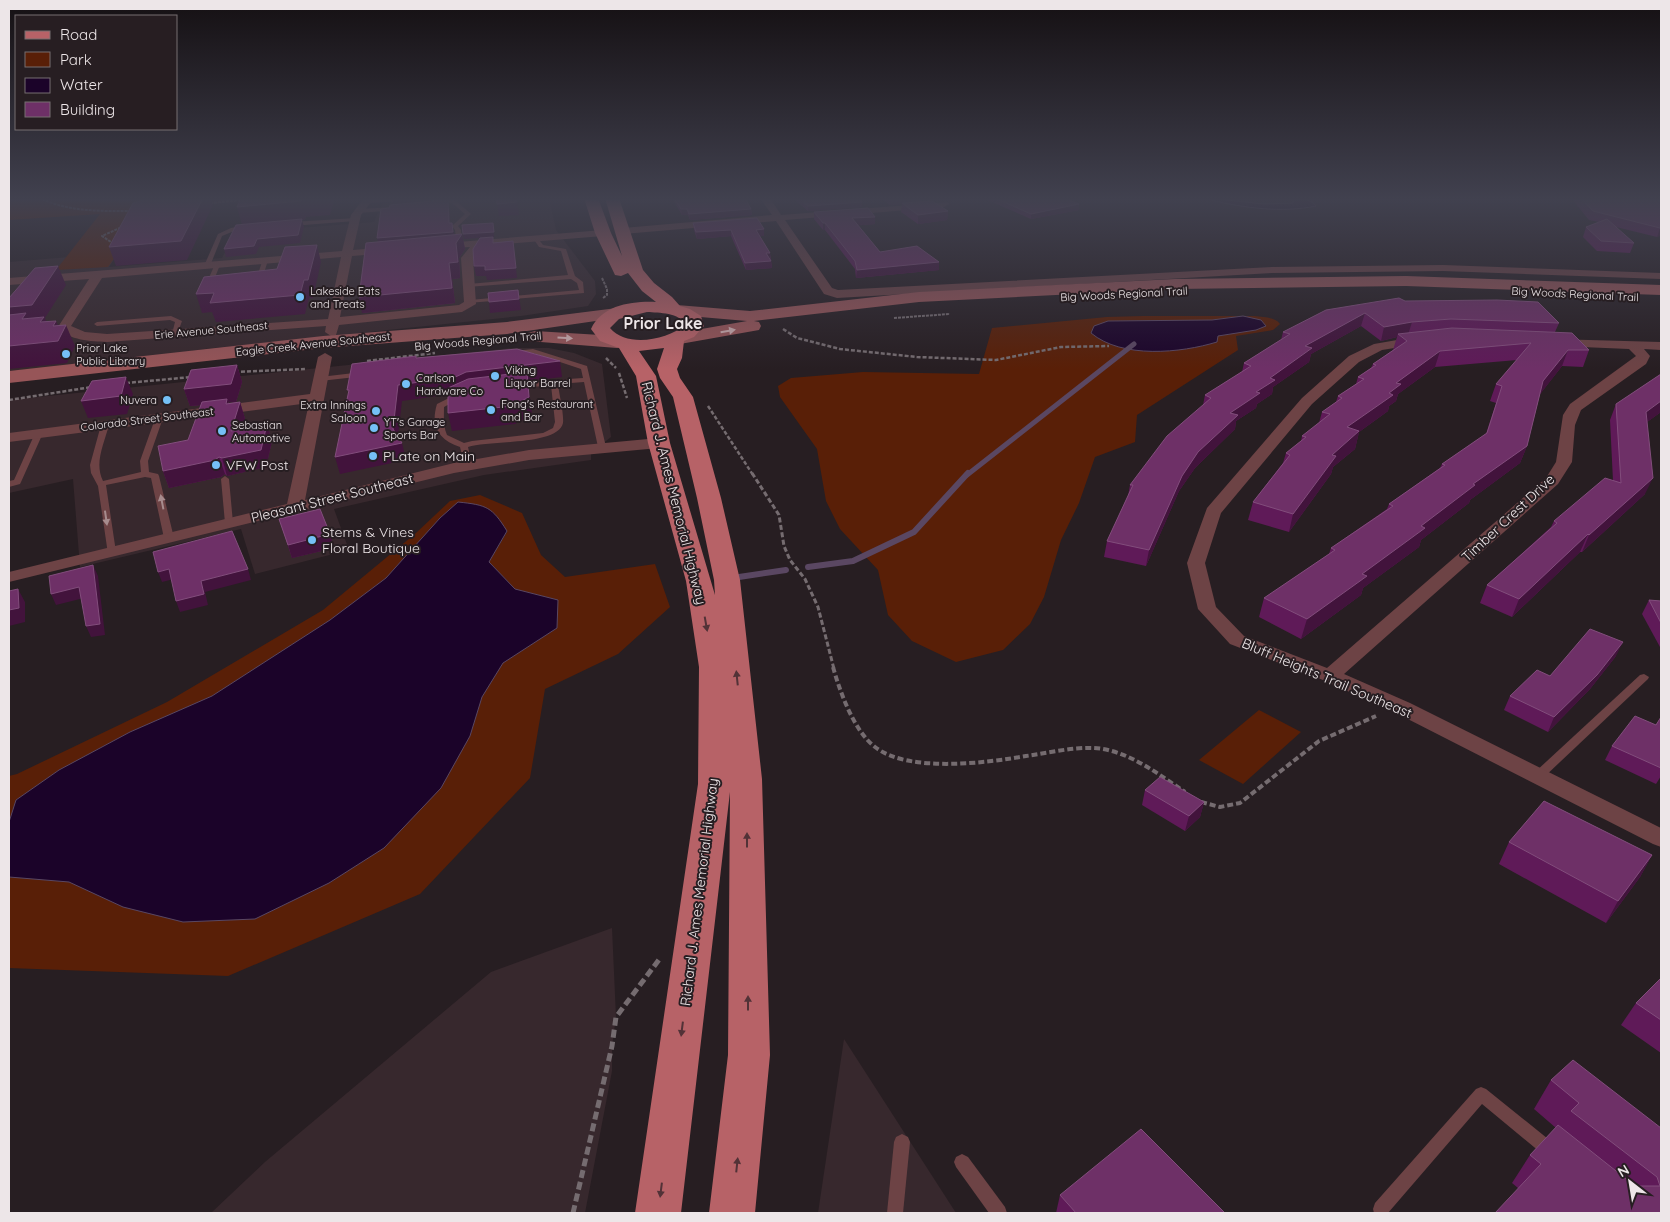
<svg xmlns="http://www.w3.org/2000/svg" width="1670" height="1222" font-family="Quicksand,sans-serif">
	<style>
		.built { fill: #37282d }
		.green { fill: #591f07; fill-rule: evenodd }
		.water { fill: #1b0329; stroke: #5a4762 }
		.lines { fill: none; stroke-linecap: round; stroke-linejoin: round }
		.stream-far1 { stroke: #5a4762; stroke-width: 5 }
		.stream { stroke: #5a4762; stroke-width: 6 }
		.path-far4 { stroke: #756c70; stroke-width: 2; stroke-dasharray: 3 1; stroke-linecap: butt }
		.path-far3 { stroke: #756c70; stroke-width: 2.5; stroke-dasharray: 4 2; stroke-linecap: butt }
		.path-far2 { stroke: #756c70; stroke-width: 3; stroke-dasharray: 5 2.5; stroke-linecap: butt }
		.path-far1 { stroke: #756c70; stroke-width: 4; stroke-dasharray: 6 3; stroke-linecap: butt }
		.path { stroke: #756c70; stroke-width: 5; stroke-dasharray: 8 4; stroke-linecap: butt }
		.lane { fill: #6d4345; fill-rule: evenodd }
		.street { fill: #6d4345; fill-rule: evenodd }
		.secondary { fill: #975558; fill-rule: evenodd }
		.primary { fill: #b76267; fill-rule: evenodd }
		.wall { fill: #5f1a58 }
		.shaded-wall { fill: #42133c }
		.building { fill: #6e3067; stroke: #824d7c }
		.oneway { fill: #cbacae }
		.oneway2 { fill: #a78c8e }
		.oneway3 { fill: #523237 }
		.poi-dot { fill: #75c0f6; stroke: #271e22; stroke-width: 2 }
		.labels { text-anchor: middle; stroke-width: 4; stroke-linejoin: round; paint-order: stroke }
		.far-poi-label { font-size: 11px; fill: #ede6e8; stroke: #271e22; text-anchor: start }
		.far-street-label { font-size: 11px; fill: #ede6e8; stroke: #271e22 }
		.poi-label { font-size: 14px; fill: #ede6e8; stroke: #271e22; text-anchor: start }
		.street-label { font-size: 14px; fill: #ede6e8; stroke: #271e22 }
		.far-district-label { font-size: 16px; font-weight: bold; fill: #ede6e8; stroke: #271e22 }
	</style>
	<rect width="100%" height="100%" fill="#271e22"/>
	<!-- built -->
	<g class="built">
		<path d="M385,198H549L556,230L595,281L596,294L588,306L521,316L205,349L123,361L9,371V262L118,253L109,267L222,258L235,233L374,222Z"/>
		<path d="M513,348H549L574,353L602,364L611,437L591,453V460L484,475L334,509L349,550L255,574L241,529L80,567L73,479L9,493V400Z"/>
		<path d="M612,928L616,1017L612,1046V1071L585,1213H211L265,1162L491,972Z"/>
		<path d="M844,1039L956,1213H818Z"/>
	</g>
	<!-- green -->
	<g class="green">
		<path d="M9,198H287L173,206L118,253L108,267L56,270L100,214L9,220Z"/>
		<path d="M1143,316H1255C1263,317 1275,317 1280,324L1273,330L1236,336L1238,350L1137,415L1135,442L1095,457L1079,503L1061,540L1044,597L1030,624L1003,650L956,662L912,641L888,615L878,570L840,529L826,501L817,449L780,397L778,386L791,378L863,372L979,374L992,328L1107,317ZM1243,316L1230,334L1218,336L1108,321L1212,320Z"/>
		<path d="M480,495L522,513L541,555L565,577L655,564L670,607L618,654L545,689L530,778L420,894L228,976L9,968V877L69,882L123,907L183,922L255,919L329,883L384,848L470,736L482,697L503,663L557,628L558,600L515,589L489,562L507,532L458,502L440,518L386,578L330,620L212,696L130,732L59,770L16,800L9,822V776L17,774L167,702L323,610L416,533L450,501Z"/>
		<path d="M1259,710L1301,732L1243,784L1199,760Z"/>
	</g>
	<!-- water -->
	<g class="water">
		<path d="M1209,198L1264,204L1293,203L1295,198C1302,198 1312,200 1316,206C1282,213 1244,208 1211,200Z"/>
		<path d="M1243,316L1261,320L1266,326L1256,330L1218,336L1217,342C1181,353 1122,359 1091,333L1094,326L1108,321L1212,320Z"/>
		<path d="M458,502C487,505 492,507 507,531L489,562L515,589L558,600L557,628L503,663L482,697L470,736L441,788L384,848L329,883L255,919L183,922L123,907L69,882L9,877V822L16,800L59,770L130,732L212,696L330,620L386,578L440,518Z"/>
	</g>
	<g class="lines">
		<!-- stream-far1 -->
		<path class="stream-far1" d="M967,475L1134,344"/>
		<!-- stream -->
		<g class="stream">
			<path d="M808,567L853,561L914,532L968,473"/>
			<path d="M739,577L786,570"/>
		</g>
		<!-- path-far4 -->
		<g class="path-far4">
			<path d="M44,198V200C73,212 101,211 132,211"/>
			<path d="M210,203L244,200"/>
			<path d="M114,244L102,236L122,227"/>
			<path d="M602,278L607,289V295L603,298"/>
			<path d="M894,318L950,314"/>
		</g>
		<!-- path-far3 -->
		<g class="path-far3">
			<path d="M783,329L797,338L840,349L917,357L996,360L1061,347L1109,346"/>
			<path d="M606,358L616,368"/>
			<path d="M367,361L435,353"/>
			<path d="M235,372L306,369"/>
			<path d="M619,373L627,398"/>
			<path d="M126,383L192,377"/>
			<path d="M9,400L92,387"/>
			<path d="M708,406L753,475"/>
		</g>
		<!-- path-far2 -->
		<path class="path-far2" d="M752,473L779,515L784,546L790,560L805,579L818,607L834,669"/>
		<!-- path-far1 -->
		<g class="path-far1">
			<path d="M833,667C840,692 854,731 875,747C908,773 986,763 1026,756C1048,753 1072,747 1094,748C1128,750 1158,774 1185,792"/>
			<path d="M1201,802L1220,807L1240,803L1319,741L1376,716"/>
		</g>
		<!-- path -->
		<path class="path" d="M573,1213L612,1046L616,1017L661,957"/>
		<!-- lane -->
		<g class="lane">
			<path d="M404,198L406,199V201L366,203L363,201L366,199Z"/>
			<path d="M434,198L456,201L471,214L458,226L461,230L462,245L457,244L455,230L452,226L465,214L452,203L434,200Z"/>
			<path d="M395,207L398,209L397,210L358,213L355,211L358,209Z"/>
			<path d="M357,218L358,219L355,221L291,226L288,224L291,222Z"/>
			<path d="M247,225L250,227L249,228L234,231L222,236L210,266L205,267L204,266L218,234L231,228Z"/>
			<path d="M536,236L543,245L566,249L575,276L583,282L584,293L468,303V301L470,300L579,290L577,283L571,279L467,287V285L469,284L568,275L561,251L539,247L533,238Z"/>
			<path d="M263,259L268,260L261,283L258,285L255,283Z"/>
			<path d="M215,264L220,265L211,287L206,288L205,287Z"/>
			<path d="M171,316L182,321L177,335L172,334L175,322L170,320L97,326L94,324L97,322Z"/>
			<path d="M533,349L587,366L606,447L602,449L598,447L584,382L558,384C559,394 564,413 563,423C558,446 488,440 468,447L472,465L468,468L465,467L460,447C439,440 430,427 437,404L457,394H460L464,396L444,407C444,417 443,426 447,435L464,443L472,441L543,433L553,428L555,422L551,385L516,389H513V385L554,380L583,378L581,369L533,353L514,355L510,353L514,351Z"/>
			<path d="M361,370L365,372L356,377L320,381L316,379L320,377L354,373Z"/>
			<path d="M156,416H159L163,418L148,461L149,472L158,474L159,476L174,538L169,541L164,538L151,478L145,477L106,485L116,552L114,554H108L98,486L91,473L90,465L101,425L105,423L109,425C104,444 94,463 103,481L141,472L140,461Z"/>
			<path d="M36,431H39L43,433L21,482L20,484L9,487V481L14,480Z"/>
			<path d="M225,476L229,479L233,523L229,526L225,523L221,479Z"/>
			<path d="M1644,674L1649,677L1648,679L1542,779H1534L1532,776L1534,773L1640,675Z"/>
			<path d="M1481,1087L1486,1089L1558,1147L1560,1152L1558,1157L1552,1160L1546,1157L1482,1104L1388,1213H1374L1373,1209L1375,1203L1476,1089Z"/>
			<path d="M902,1134L908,1137L910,1142L903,1213H887L894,1142L896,1137Z"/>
			<path d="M962,1154L968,1157L1005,1207L1007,1213H989L956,1167L954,1162L956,1157Z"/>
		</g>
		<!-- street -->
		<g class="street">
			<path d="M364,198H374L361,215L353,250L389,247L395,250L389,253L352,256L340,317L459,305L464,302L461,258L470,247L438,249L433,246L434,244L603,230L608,233L603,236L481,246L473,258L476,304L462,312L339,325L336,335L331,336L325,332L326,326L107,342C91,341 69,341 58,327L89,279L9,285V278L342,251L351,215ZM341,257L328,319L107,334L85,332L71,326L102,278Z"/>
			<path d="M760,198H770L781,215L948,202L949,204L944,207L785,220L832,288L838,290L1272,267L1443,265L1661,273V279L1443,271L1272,273L837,298L824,294L776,221L623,234L618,231L623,228L772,215Z"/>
			<path d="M1420,336L1426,340L1425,343L1382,350L1359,362L1312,404L1221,513L1205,563L1216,607L1244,636L1327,668L1546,478L1556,462L1563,415L1570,404L1636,356L1629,349L1558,346L1553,345L1551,342L1553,339L1661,342V350L1644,349L1650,356L1646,364L1581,410L1575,425L1572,462L1558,484L1344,674L1410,703L1661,828V847L1653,844L1396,713L1323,680L1230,644L1198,609L1187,563L1207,508L1302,398L1349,356L1374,344Z"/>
			<path d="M325,353L332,357L305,500L454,463L529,450L659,438L664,440L667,443L664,446L659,448L529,460L454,473L9,582V572L287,504L309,403L9,442V433L310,394L318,357Z"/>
		</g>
		<!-- secondary -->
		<g class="secondary">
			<path d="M1406,276L1661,285V295L1406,286L1175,289L919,302L754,321L759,322L761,326L759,330L680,344L673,342L671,338L673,334L747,321L677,315L671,314L668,310L671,306L677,305L750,311L919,292L1175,279Z"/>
			<path d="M617,308L623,309L626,313L623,317L507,334L323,348L9,383V371L323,336L507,322Z"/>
			<path d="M535,331L617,336L624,338L627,342L624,346L617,348L528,341L526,337L528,333Z"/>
		</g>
		<!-- primary -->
		<path class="primary" d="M584,198H598L611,233L622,256L605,198H619L643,270L654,283L672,297L680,306L690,309L701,316L704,326L694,337L684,341L682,358L677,369L680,378L693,397L721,498L740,580L762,779L770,1055L755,1213H709L728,1055L730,792L681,1213H635L698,784L699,667L686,581L648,443L636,376L619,348L600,341L591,329C602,305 632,301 656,302L642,291L628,273L621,276L615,275L595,233ZM647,312C659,313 680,312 685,325C667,340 627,348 610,328L619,319ZM664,348L657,369L660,378L673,397L697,498L714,580L715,595L670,443L656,376L639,351Z"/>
	</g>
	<!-- wall -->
	<g class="wall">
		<path d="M392,198H449V199H446H448L449,207L450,223L454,235L462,234L465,249L459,258L460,278L452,279L455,303L362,313L378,242L389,208L393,204Z"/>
		<path d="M673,198H745L751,209L752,215L690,220L688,215H682L673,200Z"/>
		<path d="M793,198H859L862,202V207L808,211Z"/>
		<path d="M881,198H921V202L948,211L947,220L918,224L901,212L902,204L890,205Z"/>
		<path d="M983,198H1064L1079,210L1031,219Z"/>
		<path d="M1571,198H1661V235L1657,237L1616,227L1634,243L1630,253L1597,251L1583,237L1586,227L1599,222L1589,220Z"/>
		<path d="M814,212L875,224L858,225L880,252L939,262V270L856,278L855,269L825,230H823L814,219Z"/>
		<path d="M693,223L764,229V236H760L770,253L772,268L746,270L731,236L697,239L694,230Z"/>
		<path d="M1405,301L1559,323L1555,332L1589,350L1583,367L1562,366L1540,394L1527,446L1520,463L1470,500L1469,503L1421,540L1419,547L1363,588L1361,595L1301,639L1259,617L1264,598L1329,554L1331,548L1387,509L1389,504L1440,468L1442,464L1486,434L1496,403L1490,401L1496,384L1517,360L1435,367L1398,394L1396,401L1389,406L1388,411L1359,432L1355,449L1333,467L1331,474L1289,532L1248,520L1253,502L1283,463L1286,453L1301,441L1302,436L1319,423L1322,412L1336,402L1338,396L1356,384L1358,377L1371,368L1373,364L1393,350L1397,337L1381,341L1361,326L1311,354L1309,362L1273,387L1272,394L1257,404L1256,408L1236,421L1235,429L1195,468L1179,491L1146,566L1104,557L1107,541L1128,496L1130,485L1203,405L1205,395L1242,372L1244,363L1281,340L1283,332Z"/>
		<path d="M237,365L242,382L236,402H228L229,403L240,402L245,419L242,429L267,424L272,441L266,467L227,476L225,474L221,477L169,488L163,471L188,440L201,405L190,406L184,389Z"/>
		<path d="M1616,404L1661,412L1647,422L1645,494L1582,552H1580L1512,617L1480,603L1487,585L1551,527L1554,521L1613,481L1610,420Z"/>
		<path d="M279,519L334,548L292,558Z"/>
		<path d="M1649,600L1661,601V647H1660L1642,614Z"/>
		<path d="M1616,656L1590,689L1548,732L1504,710L1510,696L1550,676Z"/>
		<path d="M1661,717V776L1656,784L1605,760L1612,746L1656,725Z"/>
		<path d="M1145,790L1204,802L1200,817L1185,831L1142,805Z"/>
		<path d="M1509,842L1652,855L1640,877L1606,923L1499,864Z"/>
		<path d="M1661,978V1053L1621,1025L1636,1003Z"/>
		<path d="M1551,1080L1661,1128V1213L1518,1188L1512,1183L1530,1155L1556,1128L1534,1109Z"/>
		<path d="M1060,1195L1225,1213H1056Z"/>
	</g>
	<!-- shaded-wall -->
	<g class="shaded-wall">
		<path d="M203,198H211L213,205L187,260L116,266L109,247Z"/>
		<path d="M314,198H335L330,215L306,217L305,220H302L304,227L300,243L259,247L256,254L226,257L224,249L242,225L237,207Z"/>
		<path d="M392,198H431L432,202L394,205Z"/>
		<path d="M910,198H921V202L890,205L891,199Z"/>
		<path d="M448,199L449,207L450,231L449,223Z"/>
		<path d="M517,202L519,215L499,216L497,204Z"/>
		<path d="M862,202V207L808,211V206Z"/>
		<path d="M1079,204V210L1031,219V214Z"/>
		<path d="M681,209H687L688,215H682Z"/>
		<path d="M751,209L752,215L690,220L689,214Z"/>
		<path d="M948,211L947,220L918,224V215Z"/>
		<path d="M875,217V224L852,226V218Z"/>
		<path d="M452,223L455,240L379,246L377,238Z"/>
		<path d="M493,223L494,237L464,239L463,234Z"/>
		<rect x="823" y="223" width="2" height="7"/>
		<path d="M1660,228H1661V235L1657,237Z"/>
		<path d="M764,229V236H757L756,230Z"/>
		<path d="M731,230V236L697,239L696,232Z"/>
		<path d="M462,234L465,249L459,258L460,278L452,279L455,303L362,313L359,297L449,263L456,243Z"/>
		<path d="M513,241L517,278L487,280L486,276H476L474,266Z"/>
		<path d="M317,245L321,262L313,298H309L305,314L216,322L212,312L202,313L196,294L214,293L304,280Z"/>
		<path d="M766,253H770V260Z"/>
		<path d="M771,261L772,268L746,270L745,263Z"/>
		<path d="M939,262V270L856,278L857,270Z"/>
		<path d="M58,266L66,285L45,318L53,338V326L56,321L62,334L66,325L75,346L67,363L9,369V307Z"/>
		<path d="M518,290L521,310L490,313L489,302Z"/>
		<path d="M1365,313L1361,326L1311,354L1309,362L1273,387L1272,394L1257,404L1256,408L1236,421L1235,429L1195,468L1179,491L1146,566L1149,550L1182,476L1198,452L1230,413L1256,392L1270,378L1305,346Z"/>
		<path d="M1412,322L1408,335L1398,334L1397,337L1381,341L1384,327Z"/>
		<path d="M1568,350L1562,366L1537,398L1543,381Z"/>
		<path d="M1440,351L1435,367L1398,394L1396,401L1389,406L1388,411L1359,432L1355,449L1333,467L1331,474L1289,532L1293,514L1332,455L1347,427L1396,383Z"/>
		<path d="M560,361L562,377L528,381L532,415L515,424L452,431L448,413L452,394L402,401L397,444L402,443L406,460L340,474L335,457L393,429L398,385L466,372Z"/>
		<path d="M237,365L242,382L236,402H228L232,415L226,404V403L190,406L184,389Z"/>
		<path d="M126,377L133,394L127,414L88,418L81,401Z"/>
		<path d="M1661,401V412L1639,428L1646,412Z"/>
		<path d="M240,402L245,419L237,448L231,431Z"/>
		<path d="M267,424L272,441L266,467L227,476L222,458Z"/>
		<path d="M1527,446L1520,463L1470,500L1469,503L1421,540L1419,547L1363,588L1361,595L1301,639L1307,619L1473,484Z"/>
		<path d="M219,457L225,474L221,477L169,488L163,471Z"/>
		<path d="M1653,478L1645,494L1582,552L1589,535Z"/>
		<path d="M330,534L334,548L292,558L288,545Z"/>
		<path d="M1588,534L1580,552L1512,617L1519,599Z"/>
		<path d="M93,565L98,576L105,635L91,637L86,626Z"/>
		<path d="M169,569L174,579L162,582L158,572Z"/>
		<path d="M248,569L251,580L205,592L208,605L180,612L176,601L201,581Z"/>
		<path d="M79,587L84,598L56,605L51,594Z"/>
		<path d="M18,589L25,602V622L9,626V610Z"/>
		<path d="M1623,642L1616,656L1590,689L1548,732L1554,717Z"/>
		<path d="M1204,802L1200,817L1185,831L1189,816Z"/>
		<path d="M1652,855L1640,877L1606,923L1618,901Z"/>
	</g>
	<!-- building -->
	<g class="building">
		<path d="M151,198H203L181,241L109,247L133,203Z"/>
		<path d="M241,198H314L301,199V201L237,207Z"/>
		<path d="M434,198H444L448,199L449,223H452L453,232L377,238L381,209L389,208L390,205L433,201L434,200Z"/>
		<path d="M496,198H516L517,202L497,204Z"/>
		<path d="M674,198H745L751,209L689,214L687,209H681Z"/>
		<path d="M799,198H859L862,202L808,206Z"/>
		<path d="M889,198H910L891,199Z"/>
		<path d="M995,198H1064L1079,204L1031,214Z"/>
		<path d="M1581,198H1661V228H1660L1593,211Z"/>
		<path d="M932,201L948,211L918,215L902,203Z"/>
		<path d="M868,208L875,217L852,218L880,252L917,246L939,262L857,270L855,261L825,223H823L814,212Z"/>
		<path d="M757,218L764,229L756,230L770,253H766L771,261L745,263L731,230L696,232L693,223Z"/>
		<path d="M302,219L298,235L257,239L254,246L224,249L236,225Z"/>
		<path d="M1607,219L1634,243L1601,241L1586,227Z"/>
		<path d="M493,223L494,232L463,234L462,225Z"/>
		<path d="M462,234L456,243L458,262L449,263L452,288L359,297L366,243Z"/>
		<path d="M493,237V243L513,241L516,268L485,270V266H474L473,249L480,238Z"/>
		<path d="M317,245L308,280H304L300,295L210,303L214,293L196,294L204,277L277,269L285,247Z"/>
		<path d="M58,266L32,305L9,307V298L35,268Z"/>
		<path d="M518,290L519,299L489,302L488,293Z"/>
		<path d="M1399,298L1405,301L1497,300L1538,302L1559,323L1451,319L1412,322L1384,327L1365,313L1305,346L1312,348L1270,378L1275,380L1256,392L1260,393L1230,413L1238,415L1198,452L1182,476L1149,550L1107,541L1133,485H1130L1167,436L1211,398L1205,395L1251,366L1244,363L1290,334L1283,332L1326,310Z"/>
		<path d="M26,313L22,319L44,317L40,322L56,321L53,326L66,325L58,341L9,346V315Z"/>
		<path d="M1452,328L1572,333L1589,350H1568L1543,381L1527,446L1473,484L1475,485L1421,526L1425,528L1362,574L1367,576L1307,619L1264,598L1335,550L1331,548L1393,506L1389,504L1445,465L1442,464L1487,433L1502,386L1496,384L1531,343L1440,351L1396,383L1401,384L1389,393L1393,395L1347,427L1359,431L1332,455L1336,456L1293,514L1253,502L1290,455L1286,453L1306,437L1302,436L1330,414L1322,412L1342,398L1338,396L1364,379L1358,377L1376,365L1373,364L1407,341L1398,334Z"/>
		<path d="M517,349L560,361L466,372L449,380V378L398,385L393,429L402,443L335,457L349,390H347L352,364L416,356V358Z"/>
		<path d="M237,365L231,384L184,389L191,370Z"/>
		<path d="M527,372L529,397L512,406L448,413V388L468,379Z"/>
		<path d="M1661,374V401L1646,412L1653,478L1589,535L1588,534L1519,599L1487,585L1557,523L1554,521L1605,478L1621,483L1616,404Z"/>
		<path d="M126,377L121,396L81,401L92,381Z"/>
		<path d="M227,399L226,404L240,402L231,431L267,424L261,450L222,458L219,457L215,460L163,471L158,446L188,440L202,402Z"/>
		<path d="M320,509L330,534L288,545L279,519Z"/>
		<path d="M232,531L248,569L201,581L204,594L176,601L169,569L158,572L153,552Z"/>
		<path d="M93,565L100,624L86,626L79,587L51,594L49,576Z"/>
		<path d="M18,589L19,608L9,610V591Z"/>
		<path d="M1649,600L1661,601V623Z"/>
		<path d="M1590,629L1623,642L1597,675L1554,717L1510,696L1537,670L1550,676Z"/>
		<path d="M1635,716L1656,725L1661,717V768L1612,746Z"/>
		<path d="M1160,777L1204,802L1189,816L1145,790Z"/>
		<path d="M1544,801L1652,855L1618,901L1509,842Z"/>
		<path d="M1661,978V1020L1636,1003Z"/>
		<path d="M1573,1060L1661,1128V1213H1495L1541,1164L1530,1155L1558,1125L1635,1186H1660L1657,1177L1571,1111L1579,1103L1551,1080Z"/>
		<path d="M1141,1129L1225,1213H1076L1060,1195Z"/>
	</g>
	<!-- one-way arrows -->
	<defs><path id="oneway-solid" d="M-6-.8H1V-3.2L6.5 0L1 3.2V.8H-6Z" transform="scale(1.25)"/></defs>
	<g class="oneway">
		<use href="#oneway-solid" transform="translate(728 331) rotate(-10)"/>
		<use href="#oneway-solid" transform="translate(565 338) rotate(4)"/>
	</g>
	<g class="oneway2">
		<use href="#oneway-solid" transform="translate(162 502) rotate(-101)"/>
		<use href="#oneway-solid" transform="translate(106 518) rotate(82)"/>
	</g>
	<g class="oneway3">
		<use href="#oneway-solid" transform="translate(706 624) rotate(80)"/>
		<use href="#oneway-solid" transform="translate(737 678) rotate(-96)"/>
		<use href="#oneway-solid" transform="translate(747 840) rotate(-90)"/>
		<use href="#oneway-solid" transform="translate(748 1003) rotate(-90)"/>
		<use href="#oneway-solid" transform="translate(682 1029) rotate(97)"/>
		<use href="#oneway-solid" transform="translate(737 1165) rotate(-84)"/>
		<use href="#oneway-solid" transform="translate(661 1190) rotate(97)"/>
	</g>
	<!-- sky -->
	<linearGradient id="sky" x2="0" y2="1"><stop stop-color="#151013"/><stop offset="0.54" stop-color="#41414f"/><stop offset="1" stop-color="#41414f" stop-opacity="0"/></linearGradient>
	<rect width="1670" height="369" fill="url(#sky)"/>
	<!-- markers -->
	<g class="poi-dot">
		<circle cx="300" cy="297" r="5"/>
		<circle cx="66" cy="354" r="5"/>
		<circle cx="495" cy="376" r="5"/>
		<circle cx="406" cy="384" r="5"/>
		<circle cx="167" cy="400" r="5"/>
		<circle cx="491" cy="410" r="5"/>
		<circle cx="376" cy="411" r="5"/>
		<circle cx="374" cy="428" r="5"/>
		<circle cx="222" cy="431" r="5"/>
		<circle cx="373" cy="456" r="5"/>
		<circle cx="216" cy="465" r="5"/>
		<circle cx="312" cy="540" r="5"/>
	</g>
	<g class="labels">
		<!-- far-poi labels -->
		<g class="far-poi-label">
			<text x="310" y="295">Lakeside Eats<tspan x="310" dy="13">and Treats</tspan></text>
			<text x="76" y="352">Prior Lake<tspan x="76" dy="13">Public Library</tspan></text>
			<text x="505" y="374">Viking<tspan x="505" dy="13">Liquor Barrel</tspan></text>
			<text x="416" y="382">Carlson<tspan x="416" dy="13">Hardware Co</tspan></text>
			<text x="157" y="404" text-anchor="end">Nuvera</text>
			<text x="501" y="408">Fong's Restaurant<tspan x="501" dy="13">and Bar</tspan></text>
			<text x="366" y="409" text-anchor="end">Extra Innings<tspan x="366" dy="13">Saloon</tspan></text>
			<text x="384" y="426">YT's Garage<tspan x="384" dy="13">Sports Bar</tspan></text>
			<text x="232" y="429">Sebastian<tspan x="232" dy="13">Automotive</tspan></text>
		</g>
		<!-- far-street labels -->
		<g class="far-street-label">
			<text transform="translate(1124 294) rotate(-3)" y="4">Big Woods Regional Trail</text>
			<text transform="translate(1575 294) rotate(3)" y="4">Big Woods Regional Trail</text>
			<text transform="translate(211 330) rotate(-5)" y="4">Erie Avenue Southeast</text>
			<text transform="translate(478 341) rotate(-5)" y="4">Big Woods Regional Trail</text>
			<text transform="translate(313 344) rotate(-6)" y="4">Eagle Creek Avenue Southeast</text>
			<text transform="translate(147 419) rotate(-7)" y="4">Colorado Street Southeast</text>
		</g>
		<!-- poi labels -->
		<g class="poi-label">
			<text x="383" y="461">PLate on Main</text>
			<text x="226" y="470">VFW Post</text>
			<text x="322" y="537">Stems &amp; Vines<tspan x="322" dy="16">Floral Boutique</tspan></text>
		</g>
		<!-- street labels -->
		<g class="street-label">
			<text transform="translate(674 493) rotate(76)" y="5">Richard J. Ames Memorial Highway</text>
			<text transform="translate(332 498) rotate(-14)" y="5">Pleasant Street Southeast</text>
			<text transform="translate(1508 518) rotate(-43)" y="5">Timber Crest Drive</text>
			<text transform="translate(1327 678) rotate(23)" y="5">Bluff Heights Trail Southeast</text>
			<text transform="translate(699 892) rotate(-83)" y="5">Richard J. Ames Memorial Highway</text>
		</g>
		<!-- far-district labels -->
		<g class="far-district-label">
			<text x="663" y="329">Prior Lake</text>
		</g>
	</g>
	<!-- border -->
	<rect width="1670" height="1222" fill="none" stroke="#ede6e8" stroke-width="20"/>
	<!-- legend -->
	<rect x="15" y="15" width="162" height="115" fill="#271e22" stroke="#766e71"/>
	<rect x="25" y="31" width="25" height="8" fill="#b76267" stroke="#766e71"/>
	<text x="60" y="40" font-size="15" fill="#ede6e8">Road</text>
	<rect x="25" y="52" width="25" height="15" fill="#591f07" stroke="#766e71"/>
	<text x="60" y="65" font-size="15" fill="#ede6e8">Park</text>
	<rect x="25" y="78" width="25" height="15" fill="#1b0329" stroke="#766e71"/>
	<text x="60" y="90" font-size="15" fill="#ede6e8">Water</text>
	<rect x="25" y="102" width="25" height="15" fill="#6e3067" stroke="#766e71"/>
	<text x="60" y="115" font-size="15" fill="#ede6e8">Building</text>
	<!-- north arrow -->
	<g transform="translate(1630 1182) rotate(329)" stroke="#271e22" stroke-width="4" paint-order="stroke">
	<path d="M0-4L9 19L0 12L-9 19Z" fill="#ede6e8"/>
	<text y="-8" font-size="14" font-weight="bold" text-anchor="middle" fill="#ede6e8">N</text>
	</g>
</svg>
